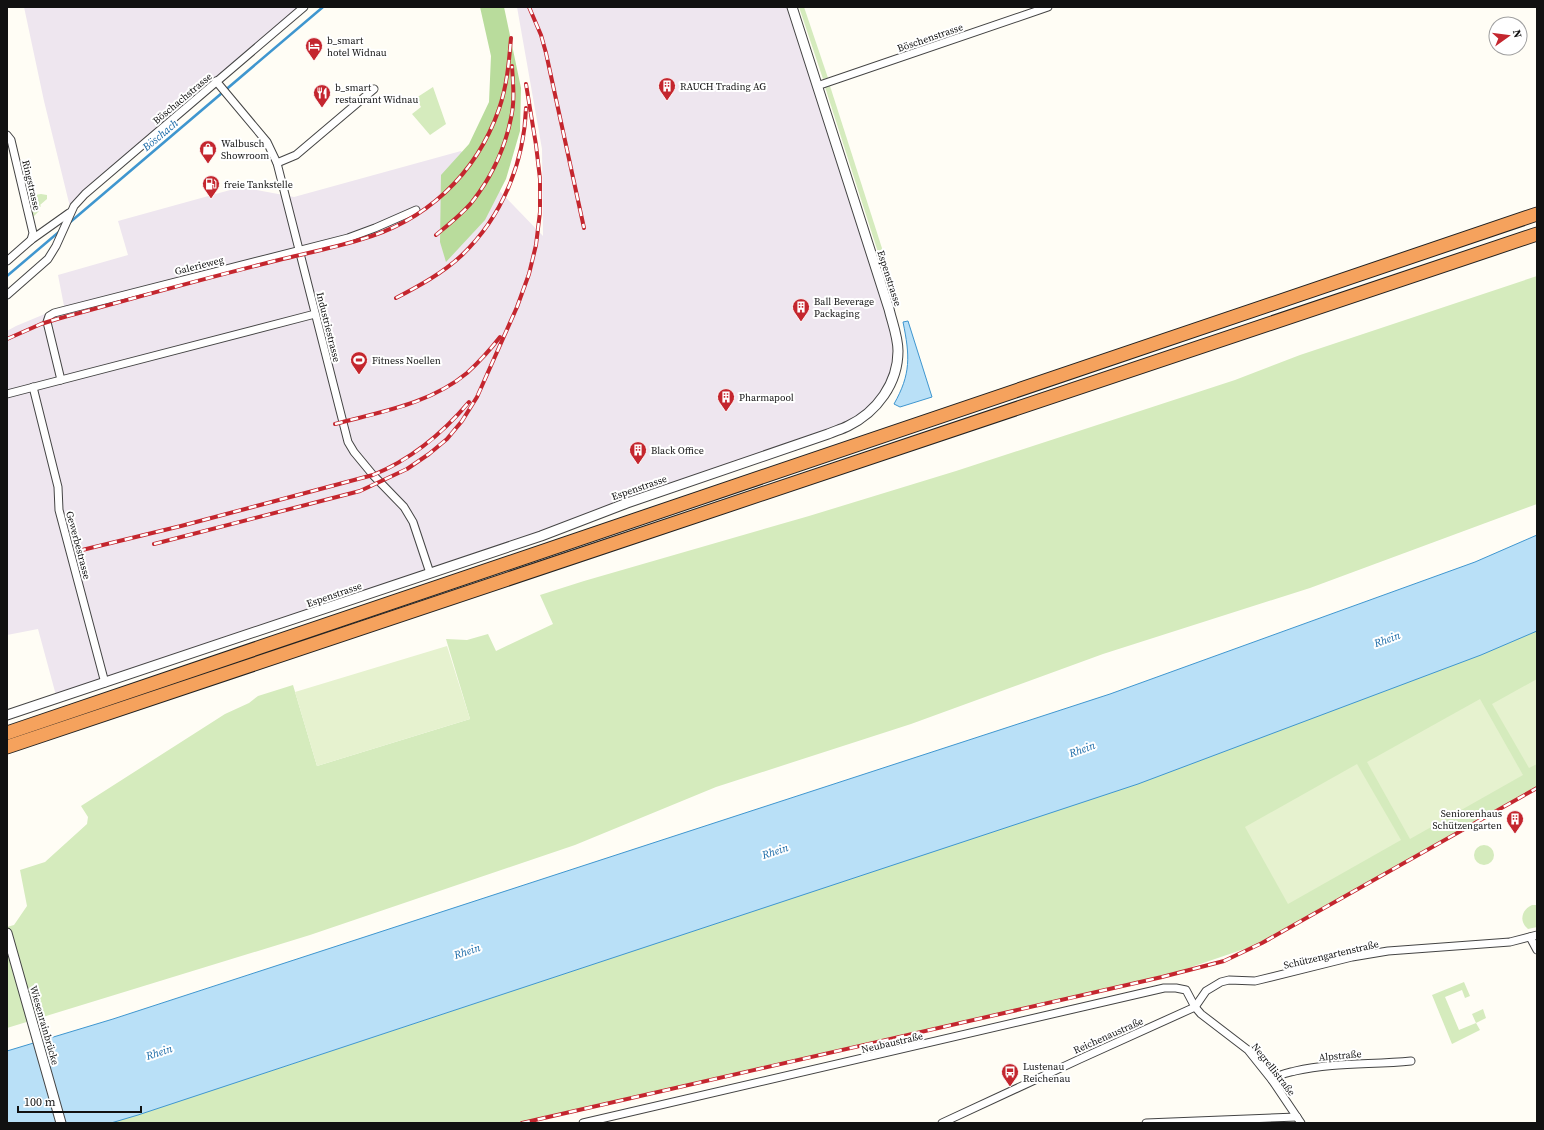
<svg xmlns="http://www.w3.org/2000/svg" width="1544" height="1130" font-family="'Source Serif 4',serif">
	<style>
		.industrial { fill: #eee6ef }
		.green { fill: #d5ebbd }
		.forest { fill: #b9dc9c }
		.pitch { fill: #e6f2cf }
		.water { fill: #b9e0f7; stroke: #3f96cf }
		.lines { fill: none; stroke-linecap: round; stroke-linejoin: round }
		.stream { stroke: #3f96cf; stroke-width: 2.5 }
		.minor-casing { stroke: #444; stroke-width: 9 }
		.tertiary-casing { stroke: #444; stroke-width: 11 }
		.motorway-casing { stroke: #222; stroke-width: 15 }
		.minor { stroke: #fff; stroke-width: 7 }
		.tertiary { stroke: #fff; stroke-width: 9 }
		.motorway { stroke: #f5a25d; stroke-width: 13 }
		.rail-casing { stroke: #c4262e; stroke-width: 4 }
		.rail { stroke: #fff; stroke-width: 2.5; stroke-dasharray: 8; stroke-linecap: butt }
		.labels { text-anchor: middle; stroke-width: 4; stroke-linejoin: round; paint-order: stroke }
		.street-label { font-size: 10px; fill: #111; stroke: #fff }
		.poi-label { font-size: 10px; fill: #111; stroke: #fff; text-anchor: start }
		.water-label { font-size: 11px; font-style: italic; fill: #1768a6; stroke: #fff }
	</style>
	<rect width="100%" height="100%" fill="#fffdf5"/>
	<!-- industrial -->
	<g class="industrial">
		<path d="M24,7H304L85,194L71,211L44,101Z"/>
		<path d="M517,7H791L898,351L885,394L848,425L57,699L38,629L7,635V331L16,326L64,306L58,275L128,255L118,221L241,187L294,197L461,151L543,236L542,149Z"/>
	</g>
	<!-- green -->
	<g class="green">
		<path d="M799,7H804L828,78L823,79Z"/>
		<path d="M830,86L897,295L892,296L825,87Z"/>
		<path d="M433,87L446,124L430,135L412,114L421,107L416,98Z"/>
		<path d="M41,194L47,195V199L40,205L41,206L38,209L39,211L33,217L30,200L35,195Z"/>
		<path d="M1537,276V504L1310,588L1103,654L911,724L716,787L575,845L310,935L7,1028V927L14,925L27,906L20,870L45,862L87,824L88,817L81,806L225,714L249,703L258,696L293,685L317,766L470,719L446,639L467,640L488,634L496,651L553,624L540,595L584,581L809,516L956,471L1235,380L1300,355Z"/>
		<path d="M1537,630V787L1262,943L1162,977L519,1123H107L298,1062L979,836L1201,760Z"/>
		<circle cx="1484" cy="855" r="10"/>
		<path d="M1532,905H1537V927L1528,929C1519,922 1521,910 1532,905Z"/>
		<path d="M1464,982L1470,996L1465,998L1462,990L1445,997L1459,1030L1476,1023L1472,1014L1483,1009L1486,1018L1476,1023L1480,1030L1452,1044L1432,995Z"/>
	</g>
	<!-- forest -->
	<path class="forest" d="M480,7H504L521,88L520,131L506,179L485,220L446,262L440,242L441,175L469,144L489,102L491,56Z"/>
	<!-- pitch -->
	<g class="pitch">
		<path d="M447,646L470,719L317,766L295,692Z"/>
		<path d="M1537,679V764L1529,768L1492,704Z"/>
		<path d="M1480,699L1523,775L1410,839L1367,762Z"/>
		<path d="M1357,764L1401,840L1288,904L1245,827Z"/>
	</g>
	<!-- water -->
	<g class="water">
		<path d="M908,321L932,397L900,407L894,404C911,374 910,356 903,322Z"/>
		<path d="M1537,535V631L1481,655L1138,784L138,1115L111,1123H7V1051L113,1019L1110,694L1475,562Z"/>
	</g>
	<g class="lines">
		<!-- stream -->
		<g class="stream">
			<path d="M68,224L323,7"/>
			<path d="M7,276L60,231"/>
		</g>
		<!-- minor casing -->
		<g class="minor-casing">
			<g id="minor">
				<path d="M216,81L267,142L277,163L348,442L354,452L373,475L404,507L413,522L430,573"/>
				<path d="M817,86L1048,7"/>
				<path d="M7,135L11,140L33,233L31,240"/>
				<path d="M277,163L296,155L374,89"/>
				<path d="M7,261L31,240L69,213"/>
				<path d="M7,295L48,259L56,246L74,206L85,194L304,7"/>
				<path d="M61,380L47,322L49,316L54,313L348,238L375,228L416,210"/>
				<path d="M33,387L58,487L59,510L105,683"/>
				<path d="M7,394L315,314"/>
				<path d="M1530,937L1537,950"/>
				<path d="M1195,1007L1206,991L1221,982L1229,980L1255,981L1352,957L1388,951L1510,942L1537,935"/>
				<path d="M1272,1080C1279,1074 1287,1073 1295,1071C1334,1062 1372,1065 1411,1061"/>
				<path d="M583,1123L1164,988H1176L1186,990L1195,1007L1201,1014L1248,1050L1272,1080L1301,1123"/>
				<path d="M942,1123L1080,1059L1195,1007"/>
				<path d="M1146,1123L1297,1117"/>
			</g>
		</g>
		<!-- tertiary casing -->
		<g class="tertiary-casing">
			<g id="tertiary">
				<path d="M7,715L541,536L627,503L828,434C835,431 842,429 848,426C877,412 898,383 898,351C898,337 892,322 889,309L792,7"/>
				<path d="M7,933L61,1123"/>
			</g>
		</g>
		<!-- motorway casing -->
		<g class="motorway-casing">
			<g id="motorway">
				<path d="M7,733L1537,214"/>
				<path d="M7,747L1537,234"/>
			</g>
		</g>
		<!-- minor -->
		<use href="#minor" class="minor"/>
		<!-- tertiary -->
		<use href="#tertiary" class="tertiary"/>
		<!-- motorway -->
		<use href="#motorway" class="motorway"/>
		<!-- rail casing -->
		<g class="rail-casing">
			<g id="rail">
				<path d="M529,7L541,35L546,53L584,228"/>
				<path d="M436,235C448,225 462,214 472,202C491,178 505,148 511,118C515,101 513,83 512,66"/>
				<path d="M396,298C419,286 443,273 462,255C502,217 524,163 526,108"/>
				<path d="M7,339L41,324L57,319C124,301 191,282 259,265C292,256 326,250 359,240C425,222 476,175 499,109C507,86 509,62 511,38"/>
				<path d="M335,424C380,412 430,404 467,373C479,362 490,350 500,337"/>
				<path d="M154,544L360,491L407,469L429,454L447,439L462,421L477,397L517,307L529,274L536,245L540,212V179L536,145L526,84"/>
				<path d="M78,551L181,526L373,475C412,459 442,434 469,402"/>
				<path d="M522,1123L1162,977L1224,961L1262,943L1537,788"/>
			</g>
		</g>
		<!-- rail -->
		<use href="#rail" class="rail"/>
	</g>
	<!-- icons -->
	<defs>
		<g id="hotel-pin" transform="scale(0.9)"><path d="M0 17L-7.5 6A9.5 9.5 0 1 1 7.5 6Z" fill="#c4262e" stroke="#fff"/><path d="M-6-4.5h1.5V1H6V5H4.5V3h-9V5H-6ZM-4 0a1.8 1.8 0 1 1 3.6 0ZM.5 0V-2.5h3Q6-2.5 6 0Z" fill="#fff"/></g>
		<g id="building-pin" transform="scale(0.9)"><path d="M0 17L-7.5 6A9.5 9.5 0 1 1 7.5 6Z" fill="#c4262e" stroke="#fff"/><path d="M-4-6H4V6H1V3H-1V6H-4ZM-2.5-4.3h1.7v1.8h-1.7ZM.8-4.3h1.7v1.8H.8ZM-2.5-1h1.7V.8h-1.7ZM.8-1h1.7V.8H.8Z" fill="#fff"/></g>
		<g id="restaurant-pin" transform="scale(0.9)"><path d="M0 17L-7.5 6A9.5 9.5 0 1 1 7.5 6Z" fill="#c4262e" stroke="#fff"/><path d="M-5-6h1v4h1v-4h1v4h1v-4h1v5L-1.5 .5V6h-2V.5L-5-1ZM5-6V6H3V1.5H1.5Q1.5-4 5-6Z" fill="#fff"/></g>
		<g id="shop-pin" transform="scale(0.9)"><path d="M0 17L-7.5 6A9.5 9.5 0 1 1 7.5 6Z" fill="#c4262e" stroke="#fff"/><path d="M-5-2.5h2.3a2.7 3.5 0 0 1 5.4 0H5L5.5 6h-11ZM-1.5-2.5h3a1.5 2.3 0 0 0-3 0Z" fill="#fff"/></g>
		<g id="fuel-pin" transform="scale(0.9)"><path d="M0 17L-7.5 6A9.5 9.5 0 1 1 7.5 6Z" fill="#c4262e" stroke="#fff"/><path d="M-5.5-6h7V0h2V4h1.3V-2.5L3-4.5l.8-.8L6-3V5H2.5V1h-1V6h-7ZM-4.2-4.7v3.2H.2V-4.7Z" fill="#fff"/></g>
		<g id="stadium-pin" transform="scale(0.9)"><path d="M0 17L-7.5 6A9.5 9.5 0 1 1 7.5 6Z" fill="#c4262e" stroke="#fff"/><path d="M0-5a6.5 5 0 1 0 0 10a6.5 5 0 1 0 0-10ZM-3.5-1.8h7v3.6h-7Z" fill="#fff"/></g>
		<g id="bus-pin" transform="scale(0.9)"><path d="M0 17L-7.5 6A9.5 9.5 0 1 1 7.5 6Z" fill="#c4262e" stroke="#fff"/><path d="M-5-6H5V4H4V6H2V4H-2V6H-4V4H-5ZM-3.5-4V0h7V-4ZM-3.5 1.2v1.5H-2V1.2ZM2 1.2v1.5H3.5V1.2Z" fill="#fff"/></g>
	</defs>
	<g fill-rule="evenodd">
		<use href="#hotel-pin" x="314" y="46"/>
		<use href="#building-pin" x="667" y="86"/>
		<use href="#restaurant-pin" x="322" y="93"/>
		<use href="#shop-pin" x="208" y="149"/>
		<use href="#fuel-pin" x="211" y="184"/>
		<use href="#building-pin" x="801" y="307"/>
		<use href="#stadium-pin" x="359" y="360"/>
		<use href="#building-pin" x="726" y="397"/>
		<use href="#building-pin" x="638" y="450"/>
		<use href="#building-pin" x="1515" y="819"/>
		<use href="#bus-pin" x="1010" y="1072"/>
	</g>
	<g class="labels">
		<!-- street labels -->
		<g class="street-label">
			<text transform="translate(930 37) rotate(-19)" y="4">Böschenstrasse</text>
			<text transform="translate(182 98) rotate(-40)" y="4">Böschachstrasse</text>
			<text transform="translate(32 185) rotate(77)" y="4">Ringstrasse</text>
			<text transform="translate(199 265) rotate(-14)" y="4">Galerieweg</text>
			<text transform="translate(890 278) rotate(72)" y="4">Espenstrasse</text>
			<text transform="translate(329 327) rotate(76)" y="4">Industriestrasse</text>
			<text transform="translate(639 487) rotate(-19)" y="4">Espenstrasse</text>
			<text transform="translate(79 545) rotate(75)" y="4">Gewerbestrasse</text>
			<text transform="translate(334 594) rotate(-19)" y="4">Espenstrasse</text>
			<text transform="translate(1331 954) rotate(-13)" y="4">Schützengartenstraße</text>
			<text transform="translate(45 1025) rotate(74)" y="4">Wiesenrainbrücke</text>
			<text transform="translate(1108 1035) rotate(-24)" y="4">Reichenaustraße</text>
			<text transform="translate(892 1042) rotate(-13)" y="4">Neubaustraße</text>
			<text transform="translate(1340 1055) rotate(-5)" y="4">Alpstraße</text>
			<text transform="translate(1274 1069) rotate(52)" y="4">Negrellistraße</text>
		</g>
		<!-- poi labels -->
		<g class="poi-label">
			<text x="327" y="44">b_smart<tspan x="327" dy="12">hotel Widnau</tspan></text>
			<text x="680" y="90">RAUCH Trading AG</text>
			<text x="335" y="91">b_smart<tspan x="335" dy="12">restaurant Widnau</tspan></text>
			<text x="221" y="147">Walbusch<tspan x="221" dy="12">Showroom</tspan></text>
			<text x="224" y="188">freie Tankstelle</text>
			<text x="814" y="305">Ball Beverage<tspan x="814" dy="12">Packaging</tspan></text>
			<text x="372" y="364">Fitness Noellen</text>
			<text x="739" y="401">Pharmapool</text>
			<text x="651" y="454">Black Office</text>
			<text x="1502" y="817" text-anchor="end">Seniorenhaus<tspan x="1502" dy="12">Schützengarten</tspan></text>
			<text x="1023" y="1070">Lustenau<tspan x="1023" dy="12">Reichenau</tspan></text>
		</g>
		<!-- water labels -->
		<g class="water-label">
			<text transform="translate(160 135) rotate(-40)" y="4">Böschach</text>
			<text transform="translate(1387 639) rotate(-20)" y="4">Rhein</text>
			<text transform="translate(1082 749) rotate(-20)" y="4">Rhein</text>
			<text transform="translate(775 851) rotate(-18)" y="4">Rhein</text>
			<text transform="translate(467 951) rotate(-18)" y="4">Rhein</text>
			<text transform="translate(159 1052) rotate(-18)" y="4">Rhein</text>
		</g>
	</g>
	<!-- border -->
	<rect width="1544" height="1130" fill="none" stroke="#111111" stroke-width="16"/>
	<!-- north arrow -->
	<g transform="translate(1508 36) rotate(76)"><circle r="19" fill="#ffffff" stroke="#a0a0a0"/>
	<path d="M0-3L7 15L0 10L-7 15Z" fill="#c4262e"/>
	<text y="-6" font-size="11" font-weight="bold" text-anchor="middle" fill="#111111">N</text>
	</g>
	<!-- scale -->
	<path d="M18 1106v6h123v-6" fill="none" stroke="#111111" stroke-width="2"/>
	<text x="24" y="1106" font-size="12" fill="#111111" stroke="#ffffff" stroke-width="3" paint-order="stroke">100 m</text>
</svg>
